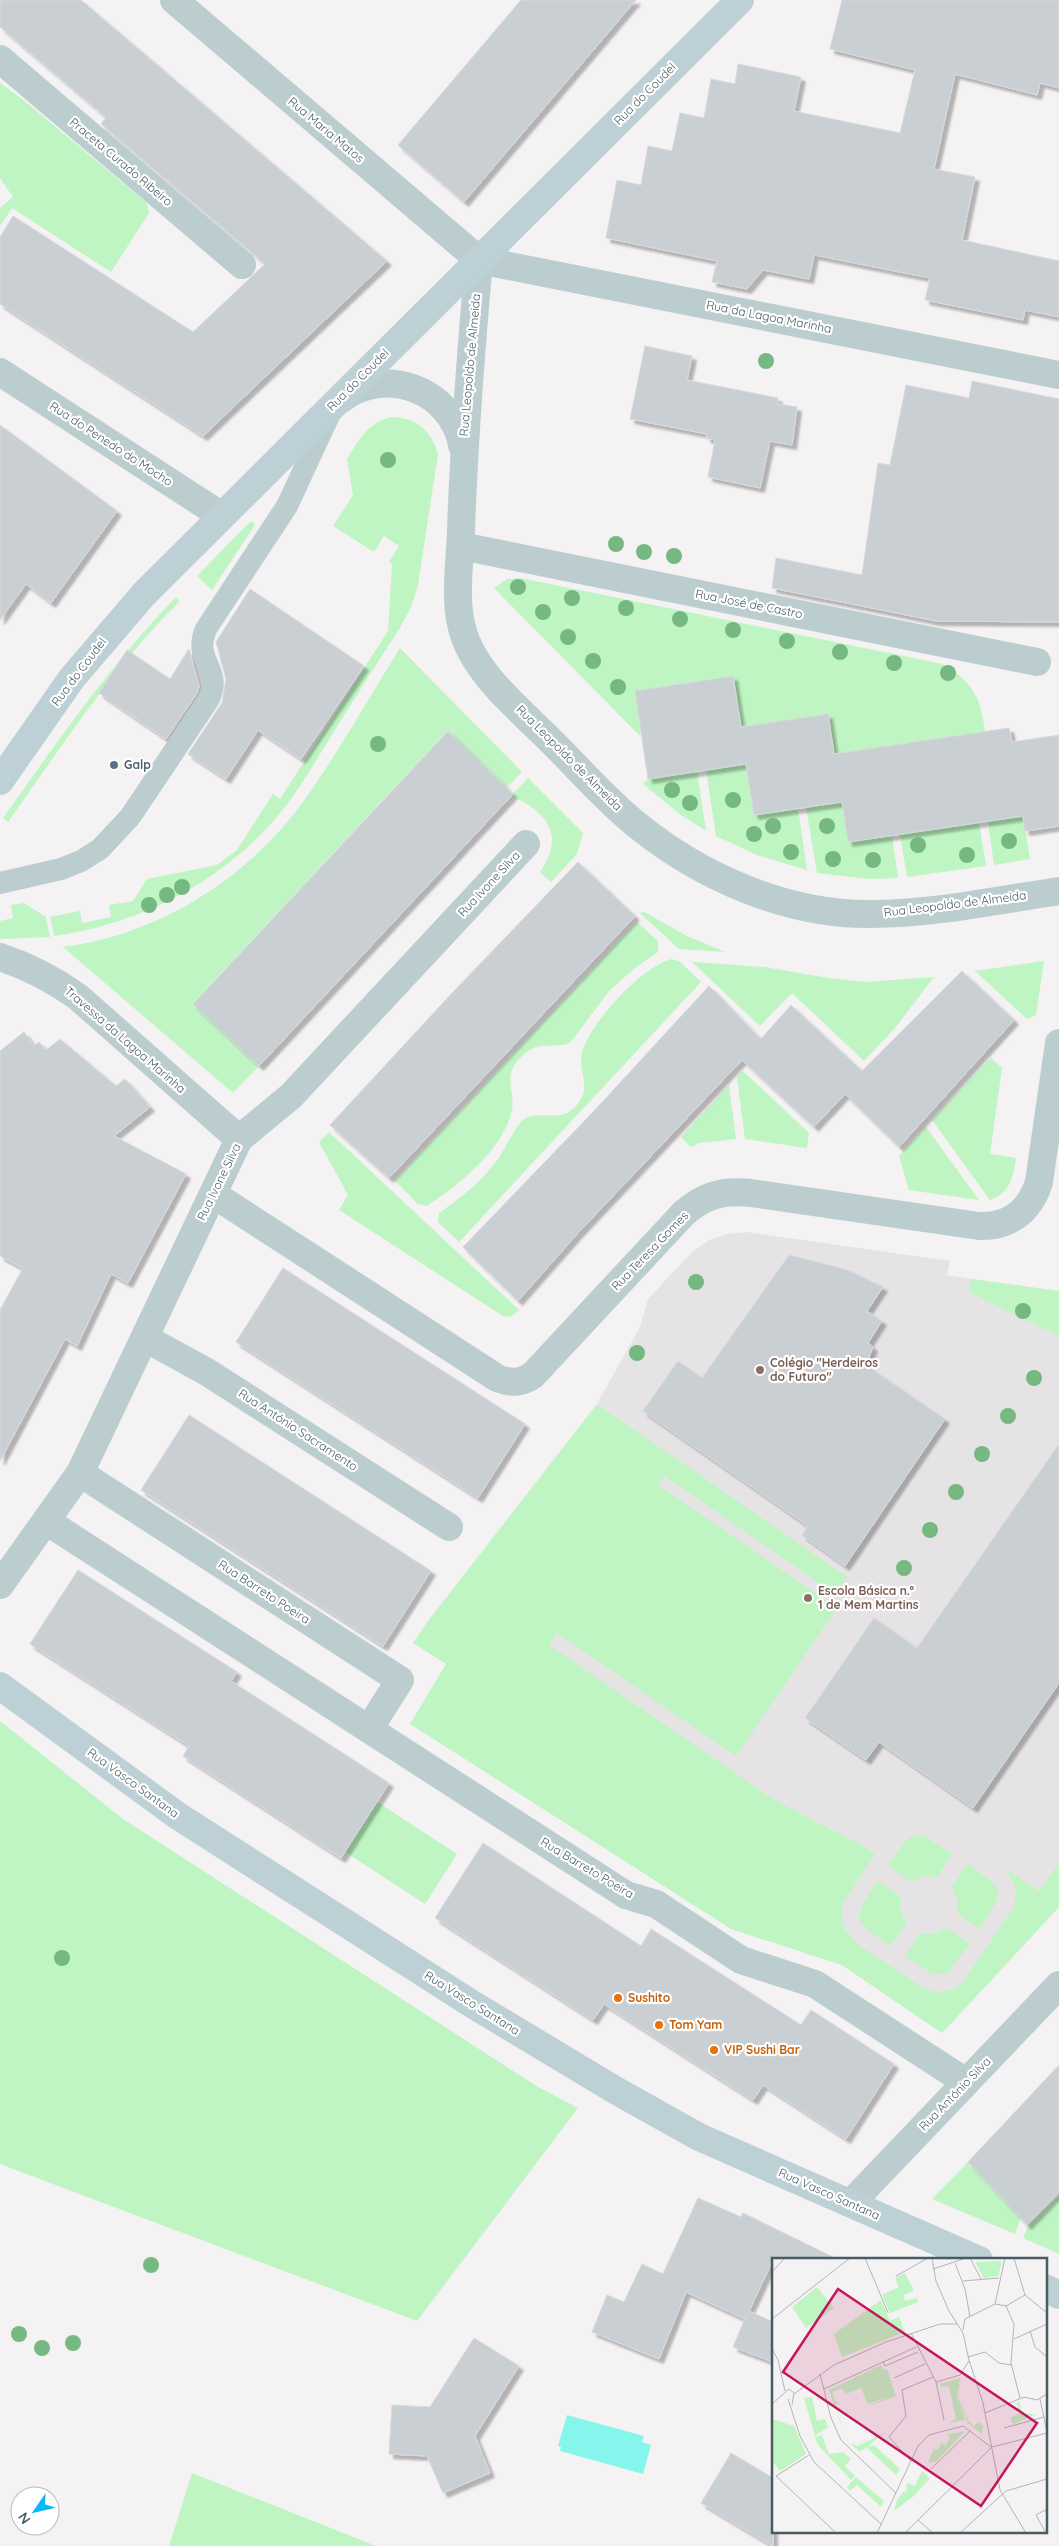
<svg xmlns="http://www.w3.org/2000/svg" width="1059" height="2546" font-family="Quicksand,sans-serif">
	<style>
		.education { fill: #e6e3e5 }
		.green { fill: #bef5c2 }
		.water { fill: #86f6ec }
		.building { fill: #c9cfd2; stroke: #d6dade; filter: url(#shadow) }
		.lines { fill: none; stroke-linecap: round; stroke-linejoin: round }
		.lane { stroke: #bccdd0; stroke-width: 22 }
		.street { stroke: #bccdd0; stroke-width: 28 }
		.secondary { stroke: #bcd0d5; stroke-width: 28 }
		.tree { fill: #75b882 }
		.service-dot { fill: #5c6f8a; stroke: #fff; stroke-width: 2 }
		.education-dot { fill: #8d6e63; stroke: #fff; stroke-width: 2 }
		.food-dot { fill: #e8710a; stroke: #fff; stroke-width: 2 }
		.labels { text-anchor: middle; stroke-width: 4.5; stroke-linejoin: round; paint-order: stroke }
		.street-label { font-size: 12px; fill: #475d62; stroke: #fff }
		.service-label { font-size: 12px; font-weight: bold; fill: #4e5e75; stroke: #fff; text-anchor: start }
		.education-label { font-size: 12px; font-weight: bold; fill: #785e54; stroke: #fff; text-anchor: start }
		.food-label { font-size: 12px; font-weight: bold; fill: #c56008; stroke: #fff; text-anchor: start }
		.inset-road { fill: none; stroke: #afb6b9; stroke-width: 1 }
		.view { fill: #c2185b; fill-opacity: 0.15; stroke: #c2185b; stroke-width: 2.5 }
		.inset-edge { fill: none; stroke: #475d62; stroke-width: 2.5 }
	</style>
	<defs>
		<filter id="shadow"><feDropShadow dx="4.5" dy="4.5" stdDeviation="1" flood-color="#0004"/></filter>
	</defs>
	<rect width="100%" height="100%" fill="#f4f2f3"/>
	<!-- education -->
	<path class="education" d="M746,1232L950,1261L947,1275L972,1279L1059,1322V1907L942,2033L842,1965L801,1952L865,1847L505,1661L673,1457L597,1404L640,1327L648,1299L692,1252L709,1240L727,1234Z"/>
	<!-- green -->
	<g class="green">
		<path d="M0,83L22,99L147,203L149,213L111,272L12,208L0,226V208L13,197L0,178Z"/>
		<path d="M392,417C417,418 431,430 438,454L418,585L411,607L400,628C375,666 351,704 327,743C311,768 296,795 276,818C220,883 139,924 54,936L50,917L80,911L82,923L111,917L109,905L133,901L147,879L217,865L237,850L273,794L280,799L388,631L392,564L389,562L399,546L384,536L374,552L333,526L353,495L347,459C359,440 368,422 392,417Z"/>
		<path d="M250,522H253L255,525L212,590L197,576Z"/>
		<path d="M520,578L943,664C973,682 981,698 985,732L834,754L828,714L741,727L732,676L635,691L641,737L494,588L507,579Z"/>
		<path d="M176,597L180,601C113,667 62,746 8,822L3,818C58,741 110,665 176,597Z"/>
		<path d="M400,648L522,772L507,787L447,731L193,1003L259,1066L233,1093L63,947C158,935 247,879 303,802C338,753 368,699 400,648Z"/>
		<path d="M746,764L754,815L798,808L807,870L757,855L716,836L706,770Z"/>
		<path d="M697,771L706,831L681,815L643,784L648,779Z"/>
		<path d="M528,778L583,833L577,854L551,882L540,872C566,836 547,811 511,796Z"/>
		<path d="M842,802L848,842L892,836L898,878L869,879L817,873L806,807Z"/>
		<path d="M1023,816L1030,859L994,865L988,821Z"/>
		<path d="M979,822L986,866L907,877L900,834Z"/>
		<path d="M24,903L46,917L50,937L0,939V921L13,918L11,905Z"/>
		<path d="M644,912L687,936L725,952L679,949L640,913Z"/>
		<path d="M637,922L658,941V952L636,967L609,991L570,1043C555,1049 541,1041 527,1052C497,1074 518,1091 511,1114C501,1151 458,1186 427,1206L418,1204L395,1181Z"/>
		<path d="M672,959L680,962L701,982L459,1242L438,1222L439,1213C461,1198 482,1181 498,1159C505,1149 514,1129 522,1121C538,1107 558,1125 575,1107C594,1087 577,1073 582,1053C589,1024 643,965 672,959Z"/>
		<path d="M1044,961L1036,1015L1027,1019L975,971Z"/>
		<path d="M692,962L765,967L828,978L866,982L934,977L895,1028L864,1061L792,993L760,1026Z"/>
		<path d="M991,1058L1002,1068L990,1154L1016,1158C1013,1178 1010,1193 990,1200L932,1120Z"/>
		<path d="M743,1071L809,1133L807,1148L745,1139L737,1077Z"/>
		<path d="M729,1085L736,1139L699,1143L691,1147L681,1137Z"/>
		<path d="M926,1127L979,1200L909,1190L899,1156Z"/>
		<path d="M329,1132L519,1310C514,1315 511,1318 503,1316L339,1210L348,1195L319,1142Z"/>
		<path d="M972,1279L1059,1291V1336L969,1292Z"/>
		<path d="M597,1404L847,1577L835,1594L665,1476L658,1485L837,1608L736,1756L557,1633L549,1645L773,1799L865,1847L875,1854L843,1903L842,1921L845,1930L857,1944L920,1986L937,1993L954,1989L962,1984L1014,1907L1016,1888L1008,1872L1001,1866L1039,1891L1059,1863V1907L942,2033L842,1965L731,1929L410,1724L446,1664L413,1643L428,1621Z"/>
		<path d="M0,1721L123,1819L538,2087L578,2108L417,2321L0,2164Z"/>
		<path d="M368,1796L457,1854L425,1904L336,1846Z"/>
		<path d="M915,1835L924,1836L952,1854L937,1877L923,1876L911,1882L888,1866L907,1839Z"/>
		<path d="M967,1864C1006,1890 1006,1890 979,1929L957,1913V1899L952,1887Z"/>
		<path d="M878,1881L901,1897L900,1910L906,1923L891,1946C852,1920 851,1920 878,1881Z"/>
		<path d="M947,1928L970,1944L947,1973L933,1974L905,1956L920,1933L934,1934Z"/>
		<path d="M968,2162L1021,2218L1015,2234L932,2199Z"/>
		<path d="M1059,2196V2254L1023,2238L1028,2226Z"/>
		<path d="M192,2473L376,2546H169Z"/>
	</g>
	<!-- water -->
	<path class="water" d="M567,2415L644,2436L642,2442L651,2445L643,2474L560,2451L561,2447L558,2446Z"/>
	<!-- building -->
	<g class="building">
		<path d="M0,0H81L387,261L203,436L0,304V237L13,216L193,332L265,264L101,124L106,117L0,27Z"/>
		<path d="M521,0H636L464,202L398,145Z"/>
		<path d="M842,0H1059V88L1040,83L1037,95L955,74L934,169L975,177L962,240L1059,261V317L1025,310L1023,320L925,300L930,278L814,255L809,279L763,270L747,289L712,282L717,261L606,238L617,180L641,185L648,146L672,151L680,113L704,118L711,79L735,84L738,64L801,77L794,111L900,133L915,70L830,49Z"/>
		<path d="M645,346L692,356L687,380L778,398L777,404L797,407L792,445L770,441L760,488L708,477L715,440L706,438L707,434L630,419Z"/>
		<path d="M972,381L1059,399V622L936,621L772,588L776,558L862,575L878,463L890,465L906,385L969,398Z"/>
		<path d="M0,425L117,511L51,603L26,584L0,620Z"/>
		<path d="M250,589L364,666L301,759L258,730L226,779L188,754L222,703L226,679L216,642Z"/>
		<path d="M189,649L199,686L197,693L166,739L99,693L127,650L170,679Z"/>
		<path d="M733,676L741,727L828,714L834,754L1009,728L1012,742L1059,735V826L1025,831L1023,816L848,842L842,802L754,815L746,764L648,779L635,691Z"/>
		<path d="M448,731L513,794L259,1066L193,1004Z"/>
		<path d="M578,862L635,916L389,1178L330,1125L453,992Z"/>
		<path d="M962,971L1014,1020L899,1147L845,1094L814,1127L742,1060L578,1233L518,1301L463,1247L593,1112L709,986L761,1039L791,1005L862,1071Z"/>
		<path d="M24,1032L34,1046L39,1042L46,1050L60,1039L116,1086L125,1079L150,1107L114,1136L186,1174L128,1283L111,1274L77,1346L65,1339L0,1461V1310L23,1268L0,1256V1051Z"/>
		<path d="M789,1255L848,1270L883,1287L867,1311L882,1321L868,1343L873,1347L866,1365L945,1419L845,1566L802,1535L808,1526L643,1411L678,1361L702,1378Z"/>
		<path d="M283,1268L525,1424L478,1498L236,1342Z"/>
		<path d="M189,1415L431,1571L383,1646L141,1490Z"/>
		<path d="M1059,1444V1683L973,1808L879,1742L866,1760L805,1718L874,1618L917,1648Z"/>
		<path d="M78,1570L237,1672L231,1681L389,1783L341,1858L183,1756L189,1746L30,1644Z"/>
		<path d="M483,1843L641,1946L651,1929L801,2025L811,2010L894,2064L846,2139L763,2085L753,2100L604,2004L593,2020L435,1918Z"/>
		<path d="M1059,2065V2192L1027,2225L968,2162Z"/>
		<path d="M698,2198L741,2217L743,2213L839,2260H773L749,2311L773,2322V2362L733,2347L747,2314L745,2319L686,2292L659,2359L592,2332L607,2295L624,2302L642,2264L663,2274Z"/>
		<path d="M474,2338L519,2366L475,2436L490,2473L443,2493L427,2456L389,2454L392,2405L430,2407Z"/>
		<path d="M731,2453L773,2478V2546L701,2503Z"/>
	</g>
	<g class="lines">
		<!-- lane -->
		<path class="lane" d="M0,883L61,869L81,861L100,849L130,817L209,699C223,668 192,661 206,629L287,506L331,411"/>
		<!-- street -->
		<g class="street">
			<path d="M174,0L479,260"/>
			<path d="M0,59L242,265"/>
			<path d="M479,260C471,350 464,440 461,531C460,562 454,598 462,628C473,674 523,712 555,745C582,772 607,801 637,825C701,877 787,915 871,914C934,914 997,900 1059,891"/>
			<path d="M479,260L1059,375"/>
			<path d="M0,372L222,516"/>
			<path d="M340,400C384,365 452,389 462,445"/>
			<path d="M461,546L1037,662"/>
			<path d="M0,957C30,967 53,979 78,997L239,1139"/>
			<path d="M213,1194L497,1378C511,1384 521,1383 533,1375L684,1213C705,1195 723,1190 751,1193L979,1226C1009,1227 1030,1211 1039,1182L1059,1043"/>
			<path d="M145,1338L207,1372L449,1527"/>
			<path d="M80,1473L400,1680L369,1729"/>
			<path d="M46,1521L626,1895L656,1904L741,1960L815,1984L966,2082"/>
			<path d="M0,1585L80,1473L239,1139L291,1096L526,844"/>
			<path d="M851,2203L1059,1985"/>
		</g>
		<!-- secondary -->
		<g class="secondary">
			<path d="M0,781L72,678L144,594L740,0"/>
			<path d="M0,1686L178,1816L472,2004L615,2090L699,2137L979,2260"/>
			<path d="M1045,2288L1059,2295"/>
		</g>
	</g>
	<!-- trees -->
	<g class="tree">
		<circle cx="766" cy="361" r="8"/>
		<circle cx="388" cy="460" r="8"/>
		<circle cx="616" cy="544" r="8"/>
		<circle cx="644" cy="552" r="8"/>
		<circle cx="674" cy="556" r="8"/>
		<circle cx="518" cy="587" r="8"/>
		<circle cx="572" cy="598" r="8"/>
		<circle cx="626" cy="608" r="8"/>
		<circle cx="543" cy="612" r="8"/>
		<circle cx="680" cy="619" r="8"/>
		<circle cx="733" cy="630" r="8"/>
		<circle cx="568" cy="637" r="8"/>
		<circle cx="787" cy="641" r="8"/>
		<circle cx="840" cy="652" r="8"/>
		<circle cx="593" cy="661" r="8"/>
		<circle cx="894" cy="663" r="8"/>
		<circle cx="948" cy="673" r="8"/>
		<circle cx="618" cy="687" r="8"/>
		<circle cx="378" cy="744" r="8"/>
		<circle cx="672" cy="790" r="8"/>
		<circle cx="733" cy="800" r="8"/>
		<circle cx="690" cy="803" r="8"/>
		<circle cx="773" cy="826" r="8"/>
		<circle cx="827" cy="826" r="8"/>
		<circle cx="754" cy="834" r="8"/>
		<circle cx="1009" cy="841" r="8"/>
		<circle cx="918" cy="845" r="8"/>
		<circle cx="791" cy="852" r="8"/>
		<circle cx="967" cy="855" r="8"/>
		<circle cx="833" cy="859" r="8"/>
		<circle cx="873" cy="860" r="8"/>
		<circle cx="182" cy="887" r="8"/>
		<circle cx="167" cy="895" r="8"/>
		<circle cx="149" cy="905" r="8"/>
		<circle cx="696" cy="1282" r="8"/>
		<circle cx="1023" cy="1311" r="8"/>
		<circle cx="637" cy="1353" r="8"/>
		<circle cx="1034" cy="1378" r="8"/>
		<circle cx="1008" cy="1416" r="8"/>
		<circle cx="982" cy="1454" r="8"/>
		<circle cx="956" cy="1492" r="8"/>
		<circle cx="930" cy="1530" r="8"/>
		<circle cx="904" cy="1568" r="8"/>
		<circle cx="62" cy="1958" r="8"/>
		<circle cx="151" cy="2265" r="8"/>
		<circle cx="19" cy="2334" r="8"/>
		<circle cx="73" cy="2343" r="8"/>
		<circle cx="42" cy="2348" r="8"/>
	</g>
	<!-- markers -->
	<circle class="service-dot" cx="114" cy="765" r="5"/>
	<g class="education-dot">
		<circle cx="760" cy="1370" r="5"/>
		<circle cx="808" cy="1598" r="5"/>
	</g>
	<g class="food-dot">
		<circle cx="618" cy="1998" r="5"/>
		<circle cx="659" cy="2025" r="5"/>
		<circle cx="714" cy="2050" r="5"/>
	</g>
	<g class="labels">
		<!-- street labels -->
		<g class="street-label">
			<text transform="translate(645 94) rotate(-45)" y="4">Rua do Coudel</text>
			<text transform="translate(326 130) rotate(40)" y="4">Rua Maria Matos</text>
			<text transform="translate(121 162) rotate(40)" y="4">Praceta Curado Ribeiro</text>
			<text transform="translate(769 317) rotate(11)" y="4">Rua da Lagoa Marinha</text>
			<text transform="translate(470 365) rotate(-85)" y="4">Rua Leopoldo de Almeida</text>
			<text transform="translate(358 380) rotate(-45)" y="4">Rua do Coudel</text>
			<text transform="translate(111 444) rotate(33)" y="4">Rua do Penedo do Mocho</text>
			<text transform="translate(749 604) rotate(11)" y="4">Rua José de Castro</text>
			<text transform="translate(79 672) rotate(-53)" y="4">Rua do Coudel</text>
			<text transform="translate(569 758) rotate(45)" y="4">Rua Leopoldo de Almeida</text>
			<text transform="translate(489 884) rotate(-47)" y="4">Rua Ivone Silva</text>
			<text transform="translate(955 904) rotate(-7)" y="4">Rua Leopoldo de Almeida</text>
			<text transform="translate(125 1040) rotate(41)" y="4">Travessa da Lagoa Marinha</text>
			<text transform="translate(219 1182) rotate(-64)" y="4">Rua Ivone Silva</text>
			<text transform="translate(650 1251) rotate(-46)" y="4">Rua Teresa Gomes</text>
			<text transform="translate(298 1430) rotate(33)" y="4">Rua António Sacramento</text>
			<text transform="translate(264 1592) rotate(33)" y="4">Rua Barreto Poeira</text>
			<text transform="translate(133 1783) rotate(36)" y="4">Rua Vasco Santana</text>
			<text transform="translate(587 1868) rotate(31)" y="4">Rua Barreto Poeira</text>
			<text transform="translate(472 2003) rotate(32)" y="4">Rua Vasco Santana</text>
			<text transform="translate(955 2094) rotate(-46)" y="4">Rua António Silva</text>
			<text transform="translate(829 2194) rotate(24)" y="4">Rua Vasco Santana</text>
		</g>
		<!-- service labels -->
		<g class="service-label">
			<text x="124" y="769">Galp</text>
		</g>
		<!-- education labels -->
		<g class="education-label">
			<text x="770" y="1367">Colégio "Herdeiros<tspan x="770" dy="14">do Futuro"</tspan></text>
			<text x="818" y="1595">Escola Básica n.º<tspan x="818" dy="14">1 de Mem Martins</tspan></text>
		</g>
		<!-- food labels -->
		<g class="food-label">
			<text x="628" y="2002">Sushito</text>
			<text x="669" y="2029">Tom Yam</text>
			<text x="724" y="2054">VIP Sushi Bar</text>
		</g>
	</g>
	<!-- overview -->
	<g transform="translate(772 2258)">
		<rect width="275" height="275" fill="#f4f2f3"/>
		<path d="M230,3L226,18L212,20L203,4ZM133,15L142,33L132,37L133,43L145,40L146,44L118,55L110,37L127,29L123,20ZM45,29L62,50L34,70L20,49ZM109,42L118,63L127,59L133,74L70,99L62,76ZM109,107L112,112L115,111L124,138L97,148L115,139L96,146L89,130L108,122L74,136L70,130L60,134L63,143L67,145L63,147L73,178L57,132ZM195,112L188,125L186,139L196,162L202,168L207,164L211,168L210,176L196,165L187,144L186,136L187,127ZM188,120L185,138L193,162L177,165L184,161L177,128L168,129V126ZM40,139L45,163L53,161L56,169L43,178L32,140ZM248,143L249,156H265L241,166L238,160L248,155L244,145ZM0,161L22,168L34,196L8,213L0,203ZM193,173L164,204H156L162,191L166,192L169,185L174,187L178,179L174,177ZM114,174L88,194L78,185L86,188ZM50,177L57,196L71,194L79,201L73,208L83,218L79,222L46,187L43,179ZM102,187L128,211L124,217L94,189ZM150,213L158,220L142,238L122,253L125,242L132,233L135,234V225L143,228ZM84,219L112,243L109,249L85,227L78,233L75,229Z" fill="#bef5c2"/>
		<path class="inset-road" d="M93,0L116,55M160,0L164,23L177,53L191,75L197,102L211,145L228,232L254,275M198,0L209,21M199,0H229M242,0L253,37L275,55M183,5L193,31L198,59M161,11L194,0M0,14L13,0M124,18L156,0M191,23L227,20M223,46L233,0M234,48L242,66L239,105L248,140M0,61L78,0M191,72L193,61L223,46L234,48L253,37M258,73L263,89L275,99M139,75L164,124L172,162M242,81L275,66M0,91L6,102L13,133M196,99L213,94L227,105L239,107M111,103L113,108L146,94M48,116L59,160L69,182L124,235M122,120L153,106M164,124L188,117L197,103M52,131L144,89M22,136L62,107L114,84L168,66H185M16,141L28,178L42,204L109,266M268,141L275,174M0,146L17,131L22,135L20,147M213,155L252,139L265,142L275,136M232,170L272,159M220,189L275,175M37,197L4,218L64,275M139,203L117,179L134,158L130,132L161,119M159,211L198,173M146,262L161,275M105,275L146,188L157,177L191,168L219,189M133,275L220,189M188,275L234,233L275,221M274,275L264,257L273,252L275,256"/>
		<path class="view" d="M66,31L265,165L209,248L11,114Z"/>
		<rect width="275" height="275" class="inset-edge"/>
	</g>
	<!-- north arrow -->
	<g transform="translate(35 2511) rotate(236)"><circle r="24" fill="#ffffff" stroke="#b5bec0"/>
	<path d="M0-4L9 19L0 12L-9 19Z" fill="#06bafa"/>
	<text y="-8" font-size="14" font-weight="bold" text-anchor="middle" fill="#475d62">N</text>
	</g>
</svg>
